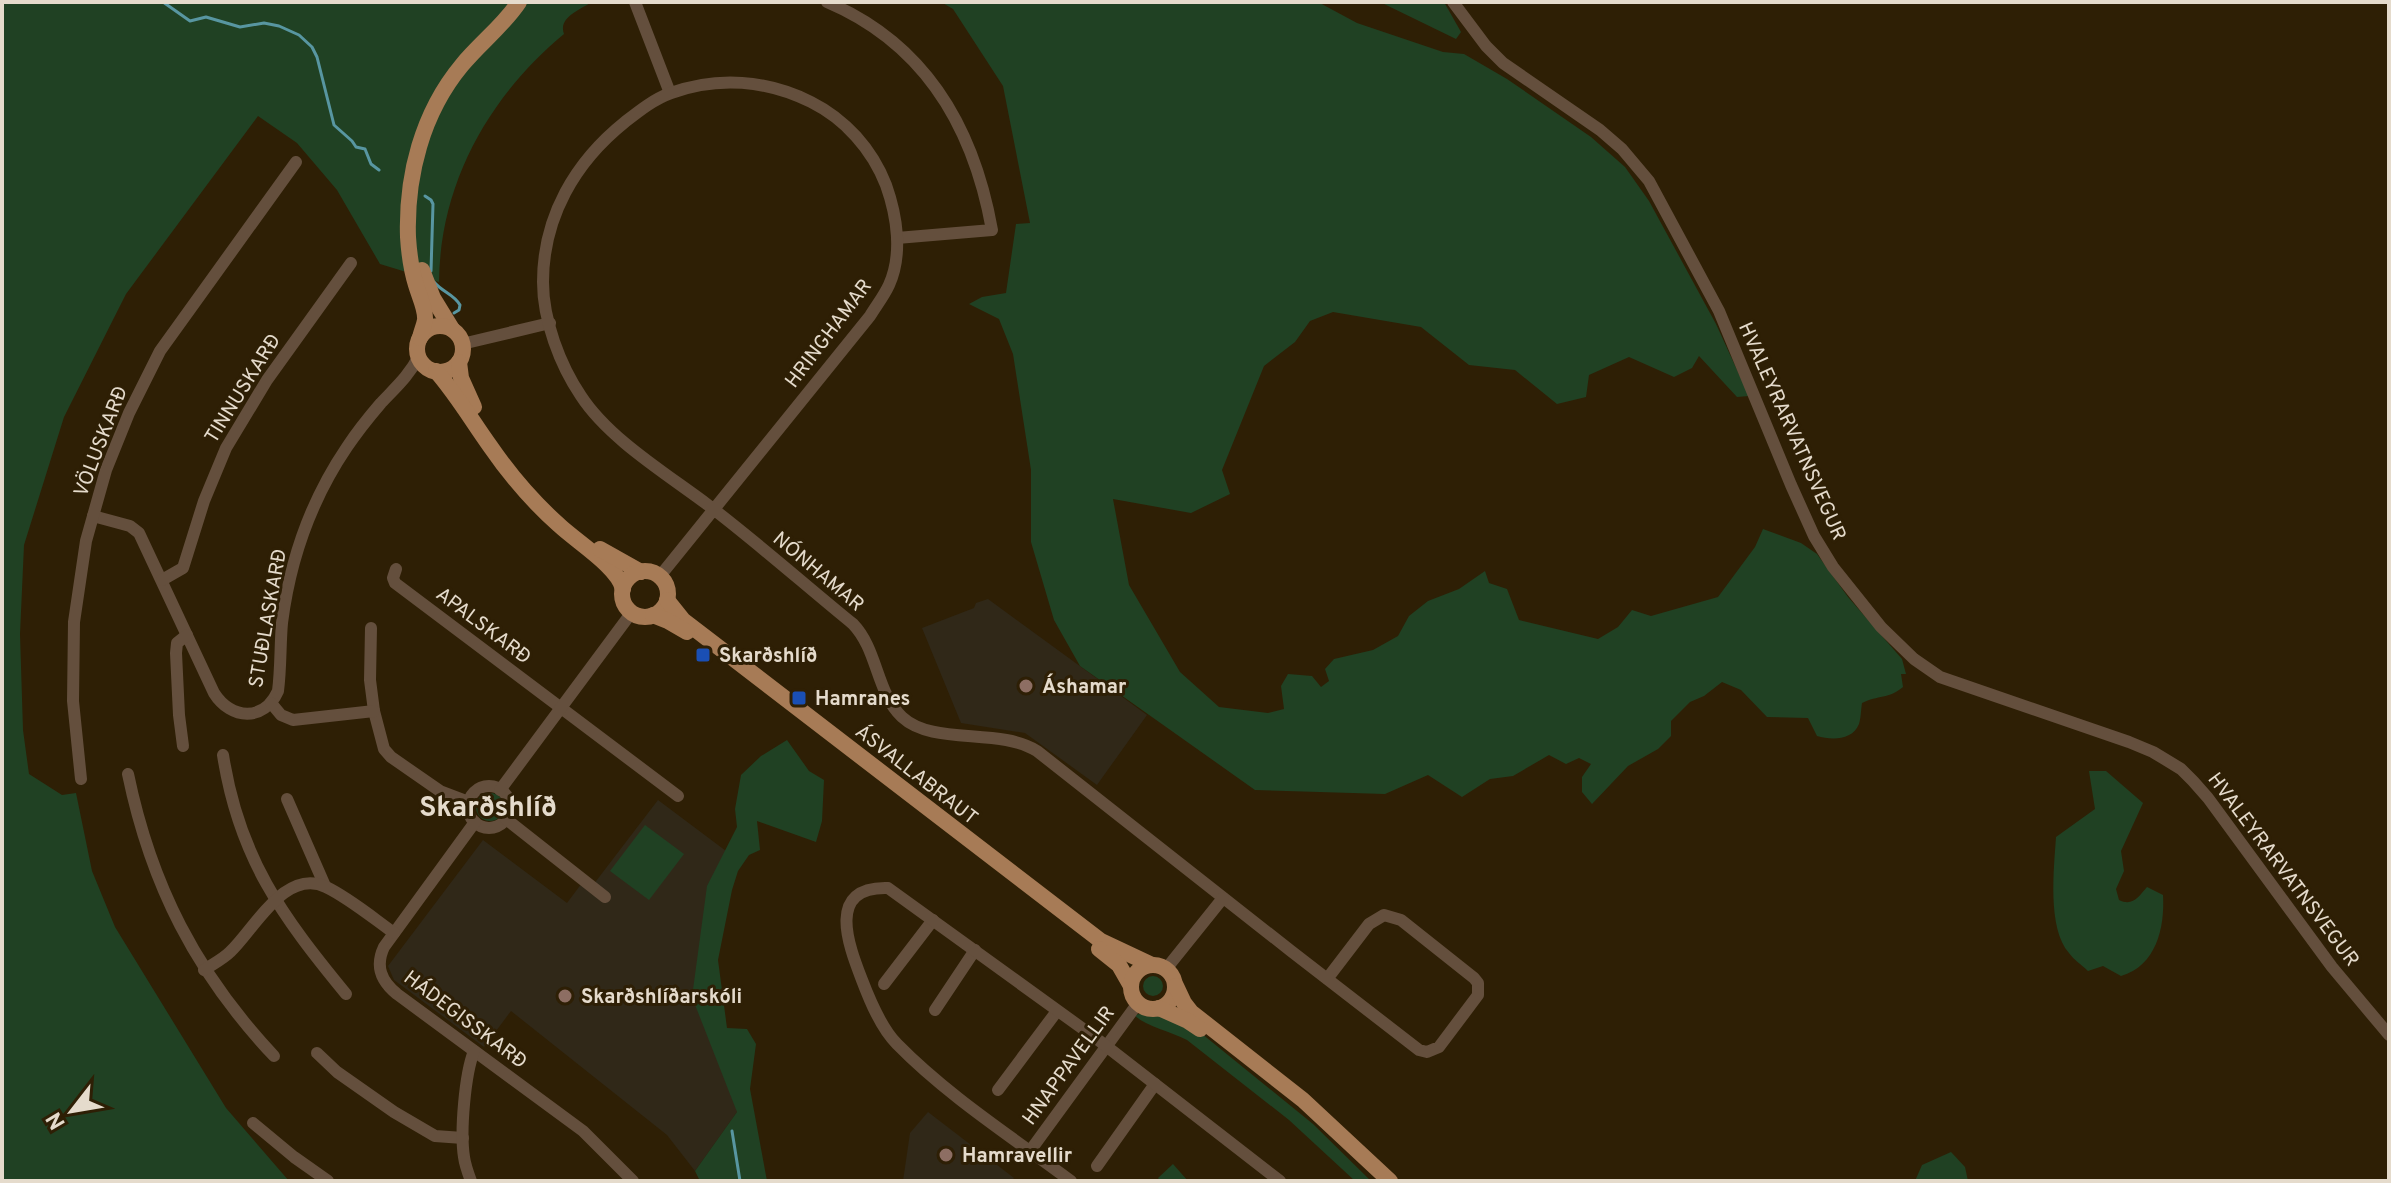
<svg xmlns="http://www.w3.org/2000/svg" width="2391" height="1183" font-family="Overpass,sans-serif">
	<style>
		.education { fill: #302818 }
		.green { fill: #204123 }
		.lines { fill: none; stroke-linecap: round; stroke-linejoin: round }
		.stream { stroke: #5896a1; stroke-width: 3 }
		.minor { stroke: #644f3d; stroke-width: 12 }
		.major { stroke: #a77b56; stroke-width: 16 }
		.transit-dot { fill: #1a4fb4; stroke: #2e1f05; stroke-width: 3 }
		.education-dot { fill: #8d6e63; stroke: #2e1f05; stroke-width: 3 }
		.labels { text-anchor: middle; stroke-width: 6; stroke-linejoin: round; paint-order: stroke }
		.street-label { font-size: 20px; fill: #e5dbcc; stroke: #2e1f05 }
		.poi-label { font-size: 20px; font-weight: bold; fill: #e5dbcc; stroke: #2e1f05; text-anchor: start }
		.district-label { font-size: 28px; font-weight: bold; fill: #e5dbcc; stroke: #2e1f05 }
	</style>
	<rect width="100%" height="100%" fill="#2e1f05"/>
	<!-- education -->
	<g class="education">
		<path d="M988,599L1147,715L1097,785L1025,733L961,723L922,628L974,608L976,603Z"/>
		<path d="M658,800L734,857L712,937L737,1112L695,1171L667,1135L511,1011L484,1047L394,980L388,966L483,840L567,903L582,883L590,889Z"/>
		<path d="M928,1112L1014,1178L1011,1181H903L910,1133Z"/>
	</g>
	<!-- green -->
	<g class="green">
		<path d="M2,2H592C579,10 558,18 564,34C489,96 440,183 439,282L380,264L337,190L297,143L258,116L126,294L64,417L24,545L20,634L23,730L29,774L62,795L76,793L92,871L115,927L226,1108L289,1181H2Z"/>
		<path d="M941,2H1318L1357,23L1443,52L1464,54L1507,79L1591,137L1625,167L1649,201L1716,324L1749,396L1737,397L1699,356L1692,368L1674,377L1629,357L1589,375L1586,397L1557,404L1515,370L1469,365L1421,327L1333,312L1310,321L1295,342L1264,366L1222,470L1230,494L1191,513L1113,499L1129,585L1180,672L1219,707L1268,713L1284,709L1281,686L1288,674L1312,676L1321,687L1329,681L1325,669L1334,659L1373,650L1398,636L1409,616L1428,601L1459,589L1485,571L1489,583L1507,589L1519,620L1598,639L1618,627L1632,610L1651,616L1718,597L1755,547L1763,529L1801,543L1817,554L1848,597L1902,659L1906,674H1901L1903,687C1889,699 1878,695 1862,703C1861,709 1861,718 1859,724C1852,741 1831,740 1817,736L1808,718L1767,717L1741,690L1722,682L1704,696L1690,702L1671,721V736L1658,749L1628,766L1592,804L1582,792V777L1591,764L1579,758L1566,764L1549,755L1513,776L1490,779L1462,797L1428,775L1385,794L1255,790L1080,666L1054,620L1031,542V470L1013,354L999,319L969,304L982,297L1006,293L1016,224L1030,223L1003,86L953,9Z"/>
		<path d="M1380,2H1444L1461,32L1456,39Z"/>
		<path d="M787,740L809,771L824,780L822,821L816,842L757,821L760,850L749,855L738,871L732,890L718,960L727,1028L747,1029L756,1044L750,1089L767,1181H700L695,1171L737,1112L692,997L707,886L737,827L735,809L741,775L761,756Z"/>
		<path d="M2089,771H2106L2143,803L2121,851L2124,871L2116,889L2119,900C2133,907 2139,896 2147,887L2163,895C2165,928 2156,966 2121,976L2103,966L2088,971C2082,965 2074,960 2069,953C2047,928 2054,868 2056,837L2095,809Z"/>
		<circle cx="490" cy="807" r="14"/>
		<path d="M645,825L684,854L649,900L610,871Z"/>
		<circle cx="1153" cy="986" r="10"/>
		<path d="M1145,1013L1163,1015L1196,1029L1313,1124L1371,1181H1355L1289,1120L1187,1040C1170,1031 1147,1027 1134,1015Z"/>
		<path d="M1951,1152L1965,1167L1968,1181H1915L1922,1165Z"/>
		<path d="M1173,1164L1188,1181H1160L1158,1178Z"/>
	</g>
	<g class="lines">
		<!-- stream -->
		<g class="stream">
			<path d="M163,2L190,21L206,17L240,27L264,23L279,26L299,35L312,47L317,57L334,125L352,141L356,147L365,149L371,164L379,170"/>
			<path d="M425,196L431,200L433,204L431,271"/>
			<path d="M434,282C442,292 454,294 460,305L459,310L454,313"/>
			<path d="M732,1131L740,1181"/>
		</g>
		<!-- minor -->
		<g class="minor">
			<path d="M635,2L670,93"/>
			<path d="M827,2C926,44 974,129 992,230L897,238"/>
			<path d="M1453,2L1486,46L1503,63L1600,130L1622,149L1649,181L1719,311L1791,485L1814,536L1833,567L1881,627L1914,659L1940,677L2129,742L2153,752L2181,769L2193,781L2208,798L2332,967L2389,1035"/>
			<path d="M462,344L550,323"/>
			<path d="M93,516L130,526L139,533L214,693C231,720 264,722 278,691C281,668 280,646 282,623C290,560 311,500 347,447C357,432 369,417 381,403C395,388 409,376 419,356"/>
			<path d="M396,569L393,578L395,583L678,796"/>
			<path d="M660,576L870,316C876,306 884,296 889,285C903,254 897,216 886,185C872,149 845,119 811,102C767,80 718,76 671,93C654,99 639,111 625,122C575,162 543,217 543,282C543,320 560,365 581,396C609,439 667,474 708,505C758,543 805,585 853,624C878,650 876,692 902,717C933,746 999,727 1037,751L1291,951L1419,1050L1427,1052L1439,1047L1478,995V983L1474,978L1401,920L1384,915L1369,924L1327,979"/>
			<path d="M162,580L183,568L204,501L226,448L267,380L351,263"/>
			<path d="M371,628L370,680L374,711L384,749L391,757L440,791L469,802"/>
			<path d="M271,703L281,715L293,720L374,711"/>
			<path d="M183,746L179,715L176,653L177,643L187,635"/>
			<path d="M223,755C239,858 282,916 346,994"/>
			<path d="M128,774C151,885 196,973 274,1056"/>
			<path d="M81,779L73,701L74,622L86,541L106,470L129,413L160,351L296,162"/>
			<circle cx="489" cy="807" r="21"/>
			<path d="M500,790L632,612"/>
			<path d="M287,799L325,886"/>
			<path d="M506,819L605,897"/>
			<path d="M475,822L384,947C375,966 381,981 397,994L583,1131L633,1181"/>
			<path d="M1166,969L1223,898"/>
			<path d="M204,970C213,964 223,959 230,952C254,930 285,867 326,887C349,898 373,918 394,933"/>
			<path d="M884,984L933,920"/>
			<path d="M935,1010L975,950"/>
			<path d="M317,1053L337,1072L394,1112L435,1136L463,1138"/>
			<path d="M998,1090L1057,1011"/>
			<path d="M253,1123L294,1157L328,1181"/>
			<path d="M1030,1151L1138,1003"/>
			<path d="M1097,1166L1155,1084"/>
			<path d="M471,1181C468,1173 465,1165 464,1157C460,1131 465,1074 474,1051"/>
			<path d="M1071,1181C1012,1137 948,1096 897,1044C881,1028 870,1001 862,980C848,944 826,886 888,888L1097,1039L1280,1181"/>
		</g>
		<!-- major -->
		<g class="major">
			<path d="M422,270L433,298L452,329"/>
			<circle cx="440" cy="349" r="23"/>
			<path d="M420,338C421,332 424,326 425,320C426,309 419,296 416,285C411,269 409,253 408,237C406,176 422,113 462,65C480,43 503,26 519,2"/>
			<path d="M459,362L461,378L474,407"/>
			<path d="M436,371C457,395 472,421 490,446C510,475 533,502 559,525C577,542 618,567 623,589"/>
			<path d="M600,549L641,572"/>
			<circle cx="645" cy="594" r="23"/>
			<path d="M667,600L683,620L1101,941L1152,965"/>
			<path d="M653,615L668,621L687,632"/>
			<path d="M1099,949L1119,965L1131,986"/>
			<circle cx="1153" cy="987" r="22"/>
			<path d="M1176,986L1184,1003L1191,1012L1303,1100L1390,1181"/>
			<path d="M1159,1008L1188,1021L1200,1029"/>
		</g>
	</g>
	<!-- markers -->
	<g class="transit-dot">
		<rect x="695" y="647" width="16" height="16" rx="4"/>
		<rect x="791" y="690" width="16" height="16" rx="4"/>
	</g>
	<g class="education-dot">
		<circle cx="1026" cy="686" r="8"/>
		<circle cx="565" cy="996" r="8"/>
		<circle cx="946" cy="1155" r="8"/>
	</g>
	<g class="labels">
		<!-- street labels -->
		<g class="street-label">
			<text transform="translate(828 333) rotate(-53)" y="7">HRINGHAMAR</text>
			<text transform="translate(242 388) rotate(-58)" y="7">TINNUSKARÐ</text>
			<text transform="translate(1793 431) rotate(66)" y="7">HVALEYRARVATNSVEGUR</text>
			<text transform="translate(100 441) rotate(-69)" y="7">VÖLUSKARÐ</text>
			<text transform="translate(819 571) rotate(40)" y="7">NÓNHAMAR</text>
			<text transform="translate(267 618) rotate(-80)" y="7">STUÐLASKARÐ</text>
			<text transform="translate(484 625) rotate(37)" y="7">APALSKARÐ</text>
			<text transform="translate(917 774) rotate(38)" y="7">ÁSVALLABRAUT</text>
			<text transform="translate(2284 869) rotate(53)" y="7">HVALEYRARVATNSVEGUR</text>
			<text transform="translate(466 1019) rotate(37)" y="7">HÁDEGISSKARÐ</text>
			<text transform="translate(1068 1065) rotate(-54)" y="7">HNAPPAVELLIR</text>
		</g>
		<!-- poi labels -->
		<g class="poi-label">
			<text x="719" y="662">Skarðshlíð</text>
			<text x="1042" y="693">Áshamar</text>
			<text x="815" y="705">Hamranes</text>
			<text x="581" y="1003">Skarðshlíðarskóli</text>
			<text x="962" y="1162">Hamravellir</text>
		</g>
		<!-- district labels -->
		<g class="district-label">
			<text x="488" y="816">Skarðshlíð</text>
		</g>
	</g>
	<!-- border -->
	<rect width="2391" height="1183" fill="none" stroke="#e5dbcc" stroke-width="8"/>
	<!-- north arrow -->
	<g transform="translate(72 1111) rotate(239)" stroke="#2e1f05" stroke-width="6" paint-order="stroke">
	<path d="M0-6L14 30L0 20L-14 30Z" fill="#e5dbcc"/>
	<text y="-12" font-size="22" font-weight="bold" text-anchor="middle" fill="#e5dbcc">N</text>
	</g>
</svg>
